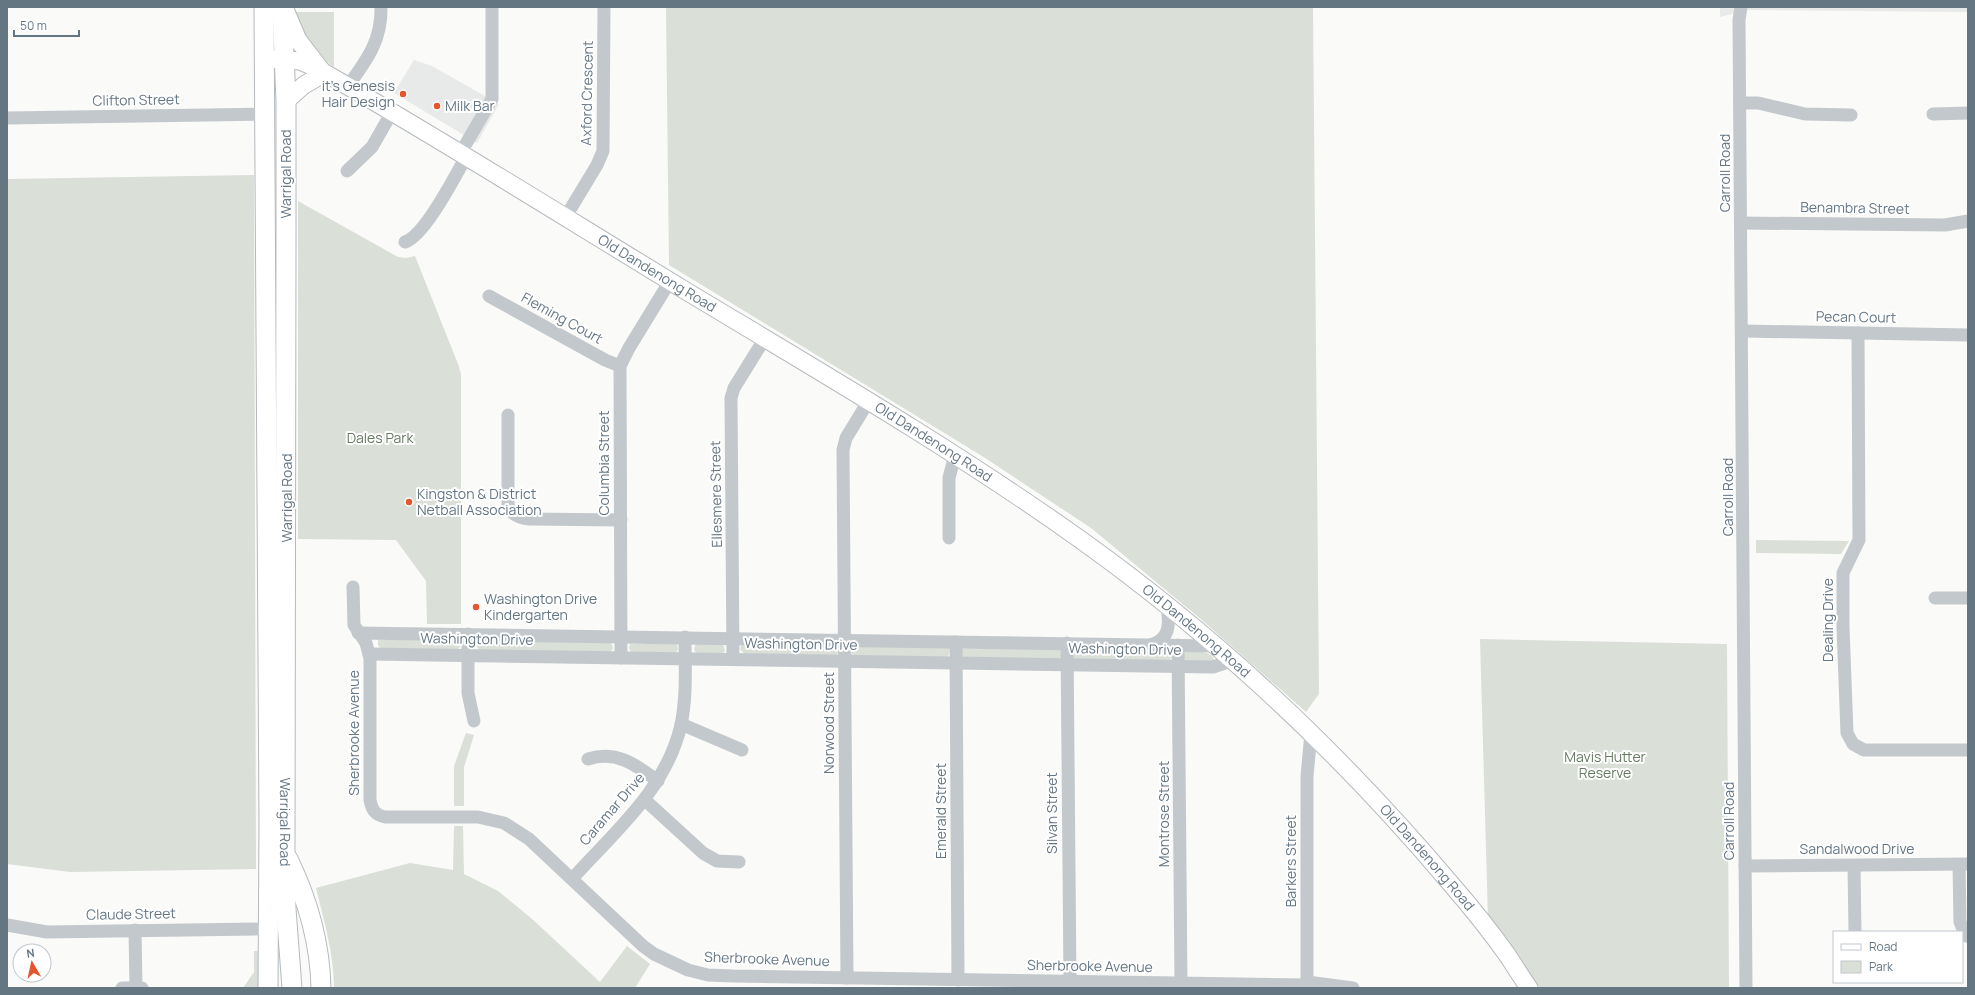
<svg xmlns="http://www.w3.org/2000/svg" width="1975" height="995" font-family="Manrope,sans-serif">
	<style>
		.built { fill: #e8e9e9 }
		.green { fill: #dadfd7 }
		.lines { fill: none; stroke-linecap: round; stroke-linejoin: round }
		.major-casing { stroke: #b5babe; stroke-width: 19 }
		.highway-casing { stroke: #b4b9bd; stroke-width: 21 }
		.minor { stroke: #c3c8cc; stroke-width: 13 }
		.major { stroke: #fff; stroke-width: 17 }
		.highway { stroke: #fff; stroke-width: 19 }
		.poi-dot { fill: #e4572e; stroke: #fff; stroke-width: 1.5 }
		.labels { text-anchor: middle; stroke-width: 4; stroke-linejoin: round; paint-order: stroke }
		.poi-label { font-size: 14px; fill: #657683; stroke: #fff; text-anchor: start }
		.street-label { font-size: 14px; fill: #657683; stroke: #fff }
		.park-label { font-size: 14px; fill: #687a64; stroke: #fff }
	</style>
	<rect width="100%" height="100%" fill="#fafaf8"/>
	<!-- built -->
	<g class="built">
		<path d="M1720,7H1968V12L1748,10L1720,17Z"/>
		<path d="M414,60L432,66L499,104L477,143L394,93Z"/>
	</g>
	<!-- green -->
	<g class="green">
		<path d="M666,7H1313L1319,694L1306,712L1203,621L1091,528L982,456L669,265Z"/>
		<path d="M296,12H334V67L319,57L302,31Z"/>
		<path d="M254,175L256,869L70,872L7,864V179Z"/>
		<path d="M298,201L398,257L406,258L415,256L458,364L461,374V624H427L426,581L396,540L298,539Z"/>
		<path d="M1756,540L1849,541L1841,554L1756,553Z"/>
		<path d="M459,639L461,645L458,650L381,649L378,645V640Z"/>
		<path d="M1480,639L1727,644L1729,988H1540L1488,918Z"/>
		<path d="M478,640L611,642L613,648L611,652L479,650L476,644Z"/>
		<path d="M696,643L723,644L725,651L723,653H696L694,649Z"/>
		<path d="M630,644H677L678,649L676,653L631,652L629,648Z"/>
		<path d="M836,644L839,647L837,656L745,655L740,649L741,645Z"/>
		<path d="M850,647H948L950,649L948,657L852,656Z"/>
		<path d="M961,649H1061V657L1059,659H966L962,656Z"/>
		<path d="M1166,649L1173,652L1170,661L1076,660L1073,658V650Z"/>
		<path d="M1185,651C1195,652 1212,649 1215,662H1188L1183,658Z"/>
		<path d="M466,733L474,735L464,767V806H454V766Z"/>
		<path d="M454,826H463L464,874L498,891L531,918L600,982L627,946L650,964L635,988H334C334,954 324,921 316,888L410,863L453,870Z"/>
		<path d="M254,951H262L258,988H243L254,972Z"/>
	</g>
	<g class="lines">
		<!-- major casing -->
		<g class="major-casing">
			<g id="major">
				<path d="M284,7L298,40L321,70"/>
				<path d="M271,59L300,61L321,70"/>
				<path id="s1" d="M286,101L304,85L325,73C447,143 566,218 686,291C819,371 955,450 1081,540C1218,638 1343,756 1451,884C1471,907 1491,932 1508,956C1515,967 1522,978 1529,988"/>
			</g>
		</g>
		<!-- highway casing -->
		<g class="highway-casing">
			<g id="highway">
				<path d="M264,7L269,822L268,988"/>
				<path id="s2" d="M282,7L286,101V238L285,854L286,909L292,988"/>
				<path d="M288,859C308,900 320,942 321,988"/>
			</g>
		</g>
		<!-- minor -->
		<g class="minor">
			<path d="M1741,7L1739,20L1746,988"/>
			<path d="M348,86C367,60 382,40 381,7"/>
			<path d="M1741,103H1758L1805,114L1851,115"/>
			<path d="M1933,114L1968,113"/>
			<path d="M7,118L265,114"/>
			<path d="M460,154L492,99V7"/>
			<path d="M347,171L372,147L392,112"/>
			<path d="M565,218L597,165L603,151L604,7"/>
			<path d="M1741,223L1945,225L1968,221"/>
			<path d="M405,242C425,235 454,178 466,157"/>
			<path d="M489,296L605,360L620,366"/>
			<path d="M1743,331L1968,335"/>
			<path d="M1858,333L1859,540L1843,573V627L1847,733L1853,744L1864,750H1968"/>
			<path d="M508,415V504C510,515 519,518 529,519L621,520"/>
			<path d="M949,538V478L955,455"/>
			<path d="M353,587L354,625L366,643L370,658V800C372,810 375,815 385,817H478L504,823L529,839L643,946L654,954L688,970L708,975L733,976L1307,985"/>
			<path d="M1935,598H1968"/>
			<path d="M358,633L1213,646"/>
			<path d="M468,634V693L474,721"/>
			<path d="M956,642L958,980"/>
			<path d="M1067,643L1070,982"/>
			<path d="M1150,645C1170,640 1170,624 1167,607"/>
			<path d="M1178,645L1181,984"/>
			<path d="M369,654L1213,667L1231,661"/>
			<path d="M621,658L620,366L629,348L670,281"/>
			<path d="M733,659L731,398L734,388L765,338"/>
			<path d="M681,724L742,750"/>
			<path d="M588,759C617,750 636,765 658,781"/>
			<path d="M645,800L703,853L717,861L739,862"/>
			<path d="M1959,865L1960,922L1966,936"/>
			<path d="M1745,866L1968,864"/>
			<path d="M1854,866L1855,932"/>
			<path d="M572,879C614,832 666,790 681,725C687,696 685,666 685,637"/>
			<path d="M7,925L47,932L256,929"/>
			<path d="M135,930L136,987"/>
			<path d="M847,978L843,450L846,438L868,402"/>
			<path d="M1307,982L1353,988"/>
			<path d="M122,988H142"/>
			<path d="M1307,988V776L1311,733"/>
		</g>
		<!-- major -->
		<use href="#major" class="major"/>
		<!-- highway -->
		<use href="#highway" class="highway"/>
	</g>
	<!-- markers -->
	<g class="poi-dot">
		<circle cx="403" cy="94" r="4"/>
		<circle cx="437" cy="106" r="4"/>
		<circle cx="409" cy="502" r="4"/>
		<circle cx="476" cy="607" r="4"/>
	</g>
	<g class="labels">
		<!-- poi labels -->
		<g class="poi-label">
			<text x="395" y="91" text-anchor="end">it's Genesis<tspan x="395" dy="16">Hair Design</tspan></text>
			<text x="445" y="111">Milk Bar</text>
			<text x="417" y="499">Kingston &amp; District<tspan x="417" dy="16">Netball Association</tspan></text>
			<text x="484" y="604">Washington Drive<tspan x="484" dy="16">Kindergarten</tspan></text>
		</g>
		<!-- street labels -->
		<g class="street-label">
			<text transform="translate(587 93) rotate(-89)" y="5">Axford Crescent</text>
			<text transform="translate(136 100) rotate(-1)" y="5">Clifton Street</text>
			<text transform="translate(1725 173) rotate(-90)" y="5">Carroll Road</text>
			<text transform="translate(286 174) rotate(-90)" y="5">Warrigal Road</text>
			<text transform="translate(1855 208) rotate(1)" y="5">Benambra Street</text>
			<text dy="5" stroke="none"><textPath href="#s1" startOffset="436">Old Dandenong Road</textPath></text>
			<text transform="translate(1856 317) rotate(1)" y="5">Pecan Court</text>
			<text transform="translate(562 318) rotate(29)" y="5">Fleming Court</text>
			<text dy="5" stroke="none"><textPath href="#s1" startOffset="760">Old Dandenong Road</textPath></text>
			<text transform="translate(604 463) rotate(-90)" y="5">Columbia Street</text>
			<text transform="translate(716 494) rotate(-91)" y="5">Ellesmere Street</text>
			<text transform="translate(1728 497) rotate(-90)" y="5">Carroll Road</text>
			<text transform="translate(287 498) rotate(-90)" y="5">Warrigal Road</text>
			<text transform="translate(1828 620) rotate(-90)" y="5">Dealing Drive</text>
			<text dy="5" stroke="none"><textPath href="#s1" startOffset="1084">Old Dandenong Road</textPath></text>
			<text transform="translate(477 639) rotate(1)" y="5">Washington Drive</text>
			<text transform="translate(801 644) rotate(1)" y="5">Washington Drive</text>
			<text transform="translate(1125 649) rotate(1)" y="5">Washington Drive</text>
			<text transform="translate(829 723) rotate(-90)" y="5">Norwood Street</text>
			<text transform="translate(354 733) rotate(-90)" y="5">Sherbrooke Avenue</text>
			<text transform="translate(612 809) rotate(-49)" y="5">Caramar Drive</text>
			<text transform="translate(941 811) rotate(-90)" y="5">Emerald Street</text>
			<text transform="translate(1052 813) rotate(-90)" y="5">Silvan Street</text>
			<text transform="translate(1164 814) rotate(-90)" y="5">Montrose Street</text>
			<text transform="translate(1729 821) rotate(-90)" y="5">Carroll Road</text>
			<text dy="5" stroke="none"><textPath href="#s2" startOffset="815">Warrigal Road</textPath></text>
			<text x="1857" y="854">Sandalwood Drive</text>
			<text dy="5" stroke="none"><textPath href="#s1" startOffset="1408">Old Dandenong Road</textPath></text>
			<text transform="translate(1291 861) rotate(-90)" y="5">Barkers Street</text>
			<text transform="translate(131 914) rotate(-1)" y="5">Claude Street</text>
			<text transform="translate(767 959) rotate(2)" y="5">Sherbrooke Avenue</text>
			<text transform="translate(1090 966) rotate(1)" y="5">Sherbrooke Avenue</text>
		</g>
		<!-- park labels -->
		<g class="park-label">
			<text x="380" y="443">Dales Park</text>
			<text x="1605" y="762">Mavis Hutter<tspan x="1605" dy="16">Reserve</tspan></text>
		</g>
	</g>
	<!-- border -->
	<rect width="1975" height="995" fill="none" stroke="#657683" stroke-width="16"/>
	<!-- legend -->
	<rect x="1833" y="931" width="130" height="52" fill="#ffffff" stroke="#c1c8cd"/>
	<rect x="1841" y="944" width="20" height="6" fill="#ffffff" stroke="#c1c8cd"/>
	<text x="1869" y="951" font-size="12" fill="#657683">Road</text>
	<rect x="1841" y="961" width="20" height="12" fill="#dadfd7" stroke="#c1c8cd"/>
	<text x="1869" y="971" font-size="12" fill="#657683">Park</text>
	<!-- north arrow -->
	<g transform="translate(32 963) rotate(351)"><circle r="19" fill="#ffffff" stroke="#c1c8cd"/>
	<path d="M0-3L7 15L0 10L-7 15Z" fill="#e4572e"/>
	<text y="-6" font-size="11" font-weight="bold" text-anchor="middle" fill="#657683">N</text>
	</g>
	<!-- scale -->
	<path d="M14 30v6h65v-6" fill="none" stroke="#657683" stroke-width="2"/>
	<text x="20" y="30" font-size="12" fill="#657683" stroke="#ffffff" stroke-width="3" paint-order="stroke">50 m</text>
</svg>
